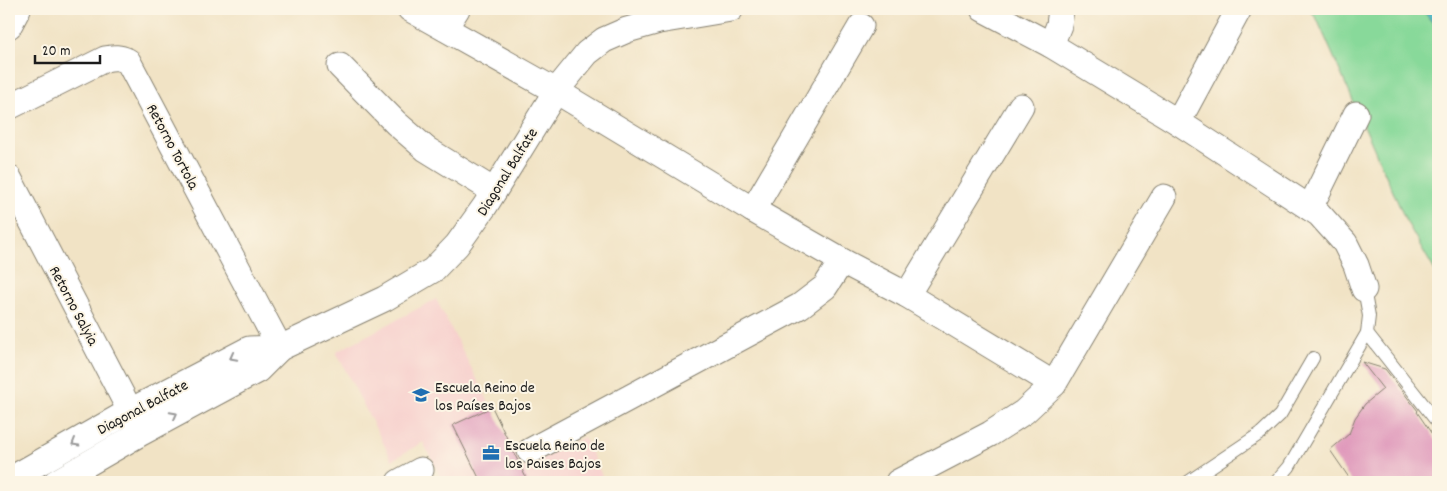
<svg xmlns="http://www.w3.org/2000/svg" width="1447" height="491" font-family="Dekko,sans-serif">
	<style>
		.built { fill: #f7d0cd }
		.green { fill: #88d99a; stroke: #527a5b }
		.water { fill: #48b5c4; stroke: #326870 }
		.building { fill: #dc8db6 }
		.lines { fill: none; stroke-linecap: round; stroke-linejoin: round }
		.lane-casing { stroke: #868070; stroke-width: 14 }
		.street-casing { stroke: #868070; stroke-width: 27 }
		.lane { stroke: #fff; stroke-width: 12 }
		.street { stroke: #fff; stroke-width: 25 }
		.oneway { stroke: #999 }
		.labels { text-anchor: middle; stroke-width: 4; stroke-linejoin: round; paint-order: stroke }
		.street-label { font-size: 16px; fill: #1c1c1c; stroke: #fcf5e5 }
		.poi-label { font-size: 16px; fill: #1c1c1c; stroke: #fcf5e5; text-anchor: start }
	</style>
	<rect width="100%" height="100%" fill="#fcf5e5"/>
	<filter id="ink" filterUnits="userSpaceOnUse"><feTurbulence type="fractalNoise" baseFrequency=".02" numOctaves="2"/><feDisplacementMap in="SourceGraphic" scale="10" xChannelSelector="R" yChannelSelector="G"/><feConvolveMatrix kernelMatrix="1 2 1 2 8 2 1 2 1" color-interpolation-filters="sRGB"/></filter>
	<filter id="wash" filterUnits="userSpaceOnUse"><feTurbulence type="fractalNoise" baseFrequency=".0096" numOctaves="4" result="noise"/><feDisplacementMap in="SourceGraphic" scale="20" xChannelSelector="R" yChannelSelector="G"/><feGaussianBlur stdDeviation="1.12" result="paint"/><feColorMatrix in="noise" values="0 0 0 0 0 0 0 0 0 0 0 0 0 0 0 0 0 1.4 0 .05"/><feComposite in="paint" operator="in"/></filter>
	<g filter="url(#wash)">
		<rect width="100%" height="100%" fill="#f1e3c5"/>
		<!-- built -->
		<path class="built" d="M436,299L522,467L584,437L605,482H443L423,442L392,460L336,352Z"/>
		<!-- green -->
		<path class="green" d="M1308,9H1433L1438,15V276L1406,221L1317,19Z"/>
		<!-- water -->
		<path class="water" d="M1422,9H1438V30Z"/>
		<g id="blocks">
			<!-- building -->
			<g class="building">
				<path d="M1362,362L1385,369L1418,411L1417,412L1438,443V482H1352L1330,450L1349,434L1355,418L1365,404L1383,389Z"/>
				<path d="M492,407L528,482H481L453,425Z"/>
			</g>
		</g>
	</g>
	<g filter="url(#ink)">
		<use href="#blocks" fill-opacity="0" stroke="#868070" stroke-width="1"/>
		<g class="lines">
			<!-- lane casing -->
			<g class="lane-casing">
				<g id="lane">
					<path d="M1367,333L1438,423"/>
					<path d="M1188,482L1261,433L1280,415L1313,358"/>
					<path d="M1276,482L1289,467L1367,333L1369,316L1364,289"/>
				</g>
			</g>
			<!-- street casing -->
			<g class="street-casing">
				<g id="street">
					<path d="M410,9L556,91L753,210L842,261L907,295L1054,384"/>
					<path d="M983,9L1051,45L1178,122L1319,214L1345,243L1356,265L1364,289"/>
					<path d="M9,26L18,9"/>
					<path d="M445,28L457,9"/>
					<path d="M1051,45L1059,25L1061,9"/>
					<path d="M340,66L396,123L426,149L494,191"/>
					<path d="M9,107L105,59C114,57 119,57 128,61L280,348"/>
					<path d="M1178,122L1239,9"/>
					<path d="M9,178L138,426"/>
					<path d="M1310,208L1356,114"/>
					<path d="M753,210L861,26"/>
					<path d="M907,295L1021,106"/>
					<path d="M530,451L800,306L825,287L842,261"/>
					<path d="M9,480L130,411L249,349L280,348"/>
					<path d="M56,482L141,433L258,370L280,348L384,299L433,270L457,245L485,206L556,91L587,53L604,40L627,30L659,21L731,9"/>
					<path d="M399,482L421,470"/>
					<path d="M898,482L990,434L1024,412L1054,384L1164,197"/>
				</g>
			</g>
			<!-- lane -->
			<use href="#lane" class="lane"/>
			<!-- street -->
			<use href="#street" class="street"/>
		</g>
		<!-- one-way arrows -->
		<defs><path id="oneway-chevron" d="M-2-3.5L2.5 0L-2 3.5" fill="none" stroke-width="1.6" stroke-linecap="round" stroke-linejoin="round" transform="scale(1.25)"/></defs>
		<g class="oneway">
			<use href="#oneway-chevron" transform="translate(233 357) rotate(152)"/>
			<use href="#oneway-chevron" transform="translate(174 415) rotate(-28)"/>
			<use href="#oneway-chevron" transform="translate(75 443) rotate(150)"/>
		</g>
	</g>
	<!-- icons -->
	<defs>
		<g id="school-bare" transform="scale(1.35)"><path d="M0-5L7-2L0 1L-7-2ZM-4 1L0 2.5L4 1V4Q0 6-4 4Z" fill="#1f6fb2" stroke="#fcf5e5" stroke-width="2.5" paint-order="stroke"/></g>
		<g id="office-bare" transform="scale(1.35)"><path d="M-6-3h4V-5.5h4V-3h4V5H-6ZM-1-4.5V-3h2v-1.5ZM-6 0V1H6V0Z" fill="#1f6fb2" stroke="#fcf5e5" stroke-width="2.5" paint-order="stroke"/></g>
	</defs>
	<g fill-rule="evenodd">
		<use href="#school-bare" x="421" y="395"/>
		<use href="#office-bare" x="491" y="453"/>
	</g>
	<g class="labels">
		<!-- street labels -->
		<g class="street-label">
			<text transform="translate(174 146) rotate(62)" y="6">Retorno Tortola</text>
			<text transform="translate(506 171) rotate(-58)" y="6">Diagonal Balfate</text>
			<text transform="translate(75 305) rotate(62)" y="6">Retorno Salyia</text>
			<text transform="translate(142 406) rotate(-28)" y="6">Diagonal Balfate</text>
		</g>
		<!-- poi labels -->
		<g class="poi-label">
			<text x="435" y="392">Escuela Reino de<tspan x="435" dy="18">los Países Bajos</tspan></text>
			<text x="505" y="450">Escuela Reino de<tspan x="505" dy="18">los Paises Bajos</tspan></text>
		</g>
	</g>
	<!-- margin -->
	<rect width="1447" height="491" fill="none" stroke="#fcf5e5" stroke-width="30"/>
	<!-- scale -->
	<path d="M35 55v8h65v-8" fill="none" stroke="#1c1c1c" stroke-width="2.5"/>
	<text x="42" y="55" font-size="15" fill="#1c1c1c" stroke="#fcf5e5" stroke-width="4" paint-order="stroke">20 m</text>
</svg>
